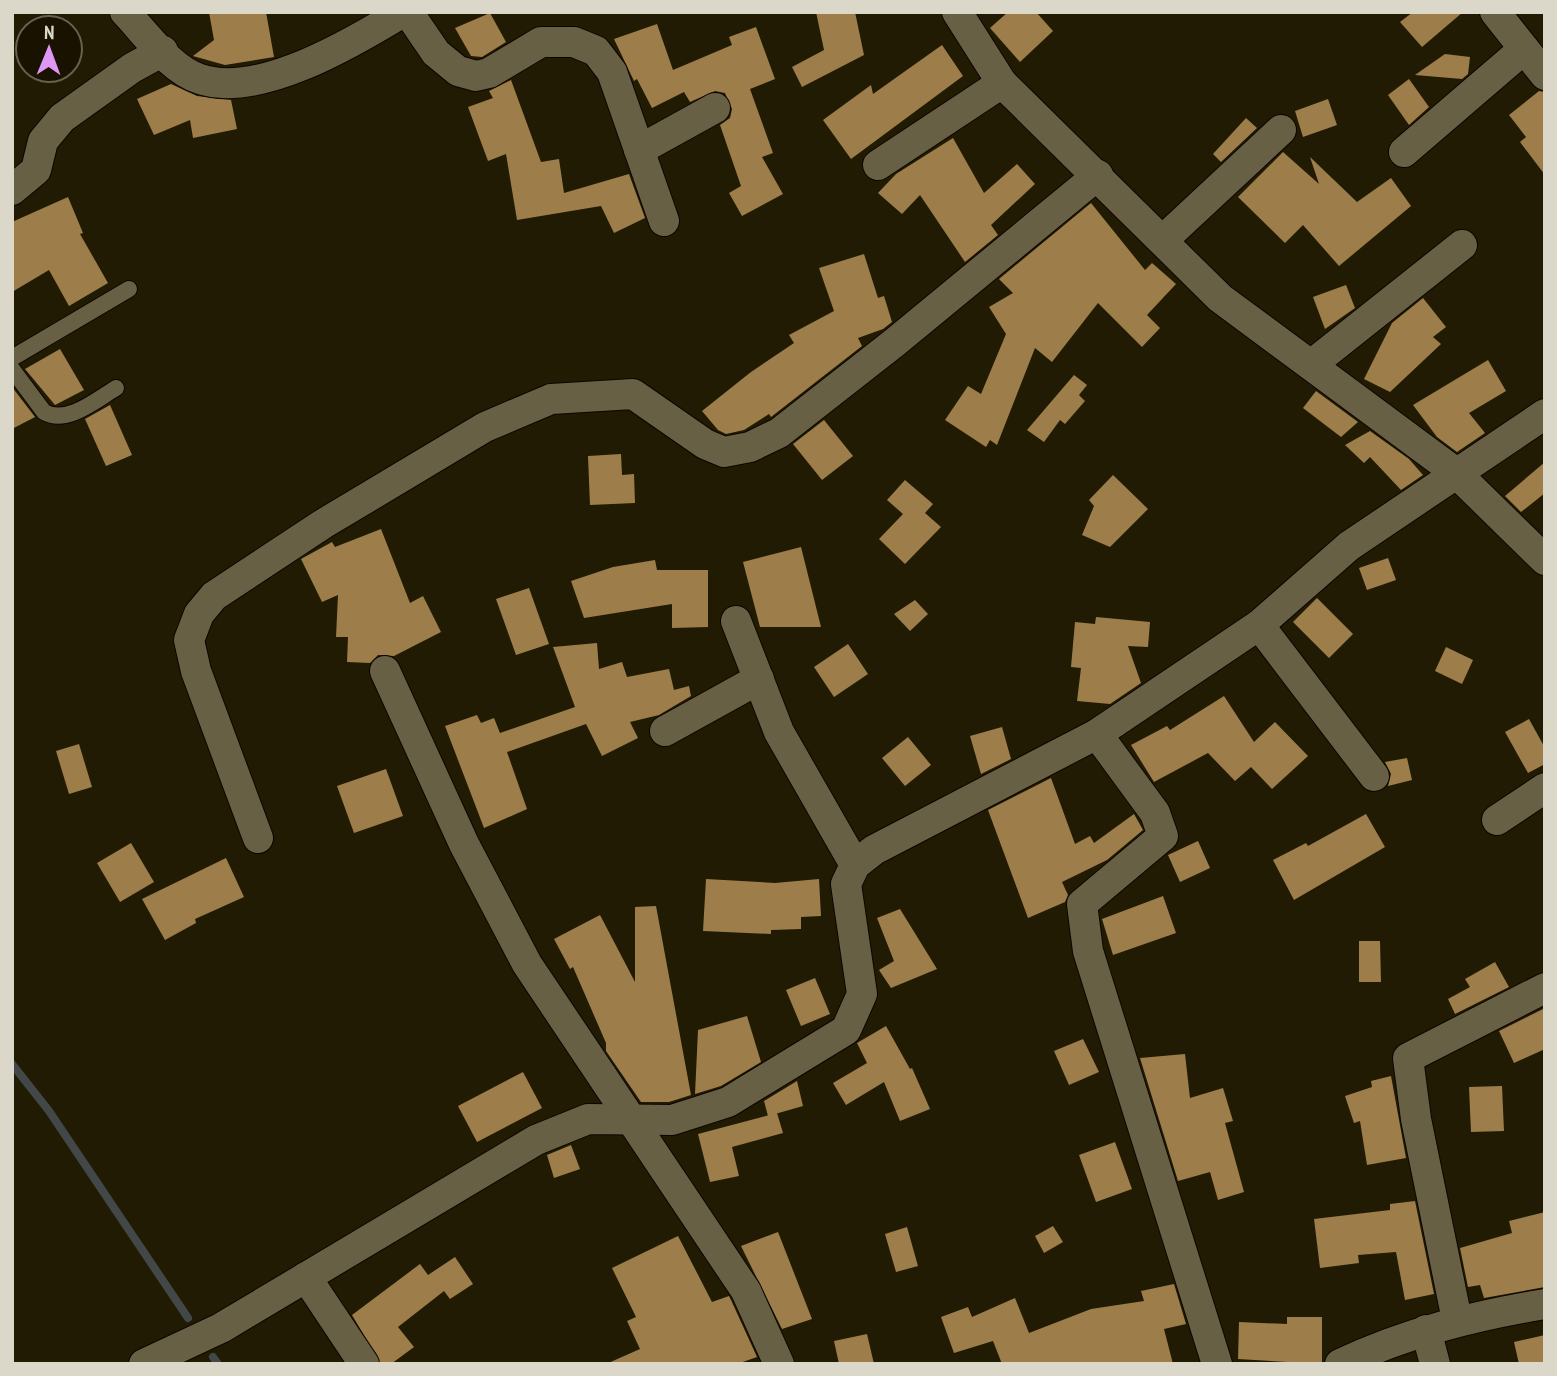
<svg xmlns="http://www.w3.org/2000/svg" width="1557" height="1376" font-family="'PT Sans Narrow',sans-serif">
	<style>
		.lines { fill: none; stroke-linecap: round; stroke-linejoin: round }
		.stream { stroke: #424848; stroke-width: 8 }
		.building { fill: #9d7e4a }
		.lane-casing { stroke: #0c0600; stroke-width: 18 }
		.street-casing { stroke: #0c0600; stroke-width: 32 }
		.lane { stroke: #686045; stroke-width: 16 }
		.street { stroke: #686045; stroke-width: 30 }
	</style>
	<rect width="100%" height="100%" fill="#221b03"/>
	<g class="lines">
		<!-- stream -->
		<g class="stream">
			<path d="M12,1064L49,1111L188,1318"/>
			<path d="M213,1357L218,1364"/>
		</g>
	</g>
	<!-- building -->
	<g class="building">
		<path d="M209,12H266L274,57L225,65L193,56L214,40Z"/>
		<path d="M816,12H855L864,55L802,87L792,67L824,50Z"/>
		<path d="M1008,12H1036L1053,31L1020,62L990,28Z"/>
		<path d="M1413,12H1463L1422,47L1400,22Z"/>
		<path d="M490,13L506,42L482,57L471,56L455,28Z"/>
		<path d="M657,24L673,70L732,45L729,37L756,27L775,79L750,89L773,153L762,157L783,194L742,216L729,193L741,186L720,125L730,118L732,109L725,93L715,91L690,102L684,92L652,108L637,79L634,81L614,39Z"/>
		<path d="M942,45L963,76L851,159L823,120L871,85L873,94Z"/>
		<path d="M1445,54L1470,57L1468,74L1462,79L1415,75Z"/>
		<path d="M1409,79L1429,107L1409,125L1388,95Z"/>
		<path d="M511,80L541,162L559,159L564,193L629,174L645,218L614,233L601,206L517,220L506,154L488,161L468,107L493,98L489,91Z"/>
		<path d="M171,84L197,96L231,100L237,129L193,138L190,120L154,135L137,99Z"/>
		<path d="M1539,91L1545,92V175L1520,142L1526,137L1509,115Z"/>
		<path d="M1328,99L1337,125L1303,137L1295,111Z"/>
		<path d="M1246,118L1257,128L1221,162L1213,154Z"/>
		<path d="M953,138L984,193L1017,164L1035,184L991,225L998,235L965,262L920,195L902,214L878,193L896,174Z"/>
		<path d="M1283,152L1319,184L1310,157L1357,202L1391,178L1411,206L1339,266L1303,225L1285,243L1238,197Z"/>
		<path d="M68,197L83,233L80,234L108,283L69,306L49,270L12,292V222Z"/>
		<path d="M1091,203L1145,270L1152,263L1176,284L1147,315L1160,328L1142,347L1098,303L1052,362L1035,348L997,445L990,440L986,447L945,420L968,386L981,394L1006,334L989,307L1013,293L999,279Z"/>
		<path d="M864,254L878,298L884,296L892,322L883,329L858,338L862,346L771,417L769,414L744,430L726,434L718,430L702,411L751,372L794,343L789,335L834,311L819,268Z"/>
		<path d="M1346,285L1355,308L1325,329L1313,297Z"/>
		<path d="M1423,298L1446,327L1433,337L1441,344L1390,392L1364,379L1392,323Z"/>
		<path d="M60,349L84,390L55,405L25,369Z"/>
		<path d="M1488,360L1506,391L1469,413L1485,433L1457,452L1437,437L1413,405Z"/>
		<path d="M1074,375L1087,385L1079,395L1085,401L1065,424L1060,420L1044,442L1027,430Z"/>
		<path d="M12,387L35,417L12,429Z"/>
		<path d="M1316,391L1358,422L1341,437L1303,408Z"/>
		<path d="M110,405L132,455L106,466L85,419Z"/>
		<path d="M824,420L853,456L822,480L793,444Z"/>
		<path d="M1370,431L1409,459L1423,475L1401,490L1370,457L1364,463L1345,445Z"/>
		<path d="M621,454L622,475L634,474L635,503L590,505L588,456Z"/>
		<path d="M1545,462V493L1521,512L1505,496Z"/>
		<path d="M1113,475L1148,509L1110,547L1082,535L1094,506L1089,500Z"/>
		<path d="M905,480L933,504L925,513L941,527L905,564L879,539L903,514L887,500Z"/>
		<path d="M381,529L410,603L423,596L441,632L394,656L378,655L370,663L347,662L348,637H336L338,595L322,602L301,559L332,542L335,547Z"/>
		<path d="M801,547L821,627H760L743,562Z"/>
		<path d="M1388,558L1396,580L1367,590L1359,568Z"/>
		<path d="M655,560L657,570H708V627L672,628V604L584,618L571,581L613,567Z"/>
		<path d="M529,588L549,644L516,655L496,599Z"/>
		<path d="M1317,598L1353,634L1329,658L1293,622Z"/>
		<path d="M915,600L928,614L910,631L894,614Z"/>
		<path d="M1096,617L1150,622L1148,647L1128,646L1141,683L1110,704L1077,701L1081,668L1071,667L1075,622L1095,624Z"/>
		<path d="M597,643L599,669L622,662L627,677L669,669L674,690L689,686L691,696L659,715L630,722L638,738L602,756L586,724L507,752L527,809L484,828L445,726L477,715L481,723L494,718L500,733L575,707L553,647Z"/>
		<path d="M848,644L868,674L834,697L814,667Z"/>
		<path d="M1446,647L1473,660L1462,684L1435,671Z"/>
		<path d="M1224,696L1254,742L1275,722L1308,756L1272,789L1251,767L1235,781L1208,753L1154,782L1131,745L1167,726L1170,730Z"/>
		<path d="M1529,719L1545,748V764L1528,773L1505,732Z"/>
		<path d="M1002,727L1011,759L981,774L970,736Z"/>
		<path d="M908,737L931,765L905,786L882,758Z"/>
		<path d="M79,744L92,787L69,794L56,751Z"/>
		<path d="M1407,758L1412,780L1388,786L1391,774L1385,762Z"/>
		<path d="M386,769L403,816L354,833L337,786Z"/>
		<path d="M1051,778L1075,844L1090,836L1094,843L1134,814L1143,830L1107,860L1062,882L1068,895L1065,902L1028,918L988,810Z"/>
		<path d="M1366,814L1385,847L1294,900L1273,860L1306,843L1308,846Z"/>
		<path d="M1198,841L1210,868L1180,882L1168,855Z"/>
		<path d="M131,843L154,882L120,902L97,863Z"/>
		<path d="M226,858L244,897L195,919L196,923L165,940L142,899Z"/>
		<path d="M706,879L775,883L819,879L821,916L801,917V929L771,930V934L703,931Z"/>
		<path d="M1163,896L1176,933L1113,955L1102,919Z"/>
		<path d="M656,906L691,1095L669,1102H641L606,1051V1043L573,967L570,969L554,939L600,915L635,982V907Z"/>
		<path d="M900,909L937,969L891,988L879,970L894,961L877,918Z"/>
		<path d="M1359,941H1380L1381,982H1359Z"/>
		<path d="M1495,962L1509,987L1455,1014L1448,999L1470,987L1465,979Z"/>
		<path d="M815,978L830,1014L801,1026L786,990Z"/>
		<path d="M1545,1008V1049L1514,1063L1499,1031Z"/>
		<path d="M747,1016L761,1062L721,1086L695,1094L698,1030Z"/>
		<path d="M886,1026L910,1069L912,1068L930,1109L900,1121L884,1082L846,1105L833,1083L867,1063L857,1043Z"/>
		<path d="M1083,1039L1099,1072L1069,1085L1054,1051Z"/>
		<path d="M1185,1054L1190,1098L1223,1088L1233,1121L1225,1123L1244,1192L1218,1200L1210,1172L1178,1181L1140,1058Z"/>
		<path d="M523,1072L542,1108L477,1142L458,1106Z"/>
		<path d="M1391,1076L1406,1158L1367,1165L1360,1121L1354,1123L1345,1096L1372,1087L1371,1081Z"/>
		<path d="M797,1081L803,1106L768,1116L764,1101Z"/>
		<path d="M1502,1086L1504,1131L1471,1132L1469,1087Z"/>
		<path d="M777,1113L783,1133L732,1147L739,1176L710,1182L698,1134Z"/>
		<path d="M1115,1142L1132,1189L1096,1202L1079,1155Z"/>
		<path d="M571,1145L580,1169L554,1178L547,1155Z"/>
		<path d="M1415,1201L1434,1294L1405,1300L1396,1252L1358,1255L1359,1263L1320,1268L1314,1219L1390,1210V1204Z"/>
		<path d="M1545,1212V1287L1484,1298L1480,1285L1468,1287L1460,1248L1512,1233L1509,1221Z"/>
		<path d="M1053,1226L1063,1242L1044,1253L1035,1236Z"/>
		<path d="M907,1227L918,1266L896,1272L885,1234Z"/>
		<path d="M778,1232L812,1319L782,1329L741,1246Z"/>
		<path d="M678,1236L712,1302L729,1296L731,1300L757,1357L737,1364H606L640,1349L627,1321L636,1317L612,1268Z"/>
		<path d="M455,1257L473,1284L450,1299L444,1291L398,1327L414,1347L391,1364H381L352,1315L420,1264L428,1275Z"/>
		<path d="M1174,1284L1186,1324L1164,1329L1173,1364H1002L993,1341L954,1353L941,1317L968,1307L972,1317L1015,1298L1029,1333L1091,1309L1144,1301L1141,1291Z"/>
		<path d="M1287,1317H1322V1364L1238,1359L1239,1322L1287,1324Z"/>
		<path d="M867,1334L874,1364H839L834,1341Z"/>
		<path d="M1545,1335V1364H1519L1514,1342Z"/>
	</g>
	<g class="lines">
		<!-- lane casing -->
		<g class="lane-casing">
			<g id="lane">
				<path d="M12,358L129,289"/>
				<path d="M12,369L44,412C67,425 96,400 116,388"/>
			</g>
		</g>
		<!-- street casing -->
		<g class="street-casing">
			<g id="street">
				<path d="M125,12C146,34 171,70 200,79C259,99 354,42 403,12"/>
				<path d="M408,12L436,53L458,71L476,76L489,73L541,42H574L596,51L612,72L664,221"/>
				<path d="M957,12L1002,83L1220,298L1455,472L1545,560"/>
				<path d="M1495,12L1545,75"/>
				<path d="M639,150L715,108"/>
				<path d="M1404,152L1524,49"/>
				<path d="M878,165L1002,83"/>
				<path d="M12,190L36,170L43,141L62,118L132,68L163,51"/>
				<path d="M1163,240L1281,130"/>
				<path d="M1311,365L1462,245"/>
				<path d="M736,621L779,732L855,865"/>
				<path d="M1259,625L1374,776"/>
				<path d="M385,671L464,844L527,964L746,1291L779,1364"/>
				<path d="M665,731L759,679"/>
				<path d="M1097,734L1155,813L1163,836L1082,904L1088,951L1217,1364"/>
				<path d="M1497,820L1545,788"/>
				<path d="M258,838L196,671L189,640L199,614L214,596L323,524L485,427L551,399L633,394L705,444L724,452L750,447L779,433L894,343L1098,175"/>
				<path d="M306,1277L364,1364"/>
				<path d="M1457,1320L1416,1119L1408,1058L1545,988"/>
				<path d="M1426,1330L1435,1364"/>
				<path d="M144,1364L221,1328L536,1140L588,1119L672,1120L728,1102L846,1030L862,994L846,884L855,865L874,850L1097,734L1259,625L1349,546L1545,414"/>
				<path d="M1340,1364C1406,1333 1473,1316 1545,1304"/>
			</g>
		</g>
		<!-- lane -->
		<use href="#lane" class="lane"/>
		<!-- street -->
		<use href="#street" class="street"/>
	</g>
	<!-- border -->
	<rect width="1557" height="1376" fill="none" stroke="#dcd8c9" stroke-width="28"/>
	<!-- north arrow -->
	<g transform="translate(49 49) rotate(1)"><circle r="33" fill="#191200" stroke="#676150" stroke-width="2"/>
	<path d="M0-5L12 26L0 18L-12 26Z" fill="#de98f3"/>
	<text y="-10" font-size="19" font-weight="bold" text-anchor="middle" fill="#dcd8c9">N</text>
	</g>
</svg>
